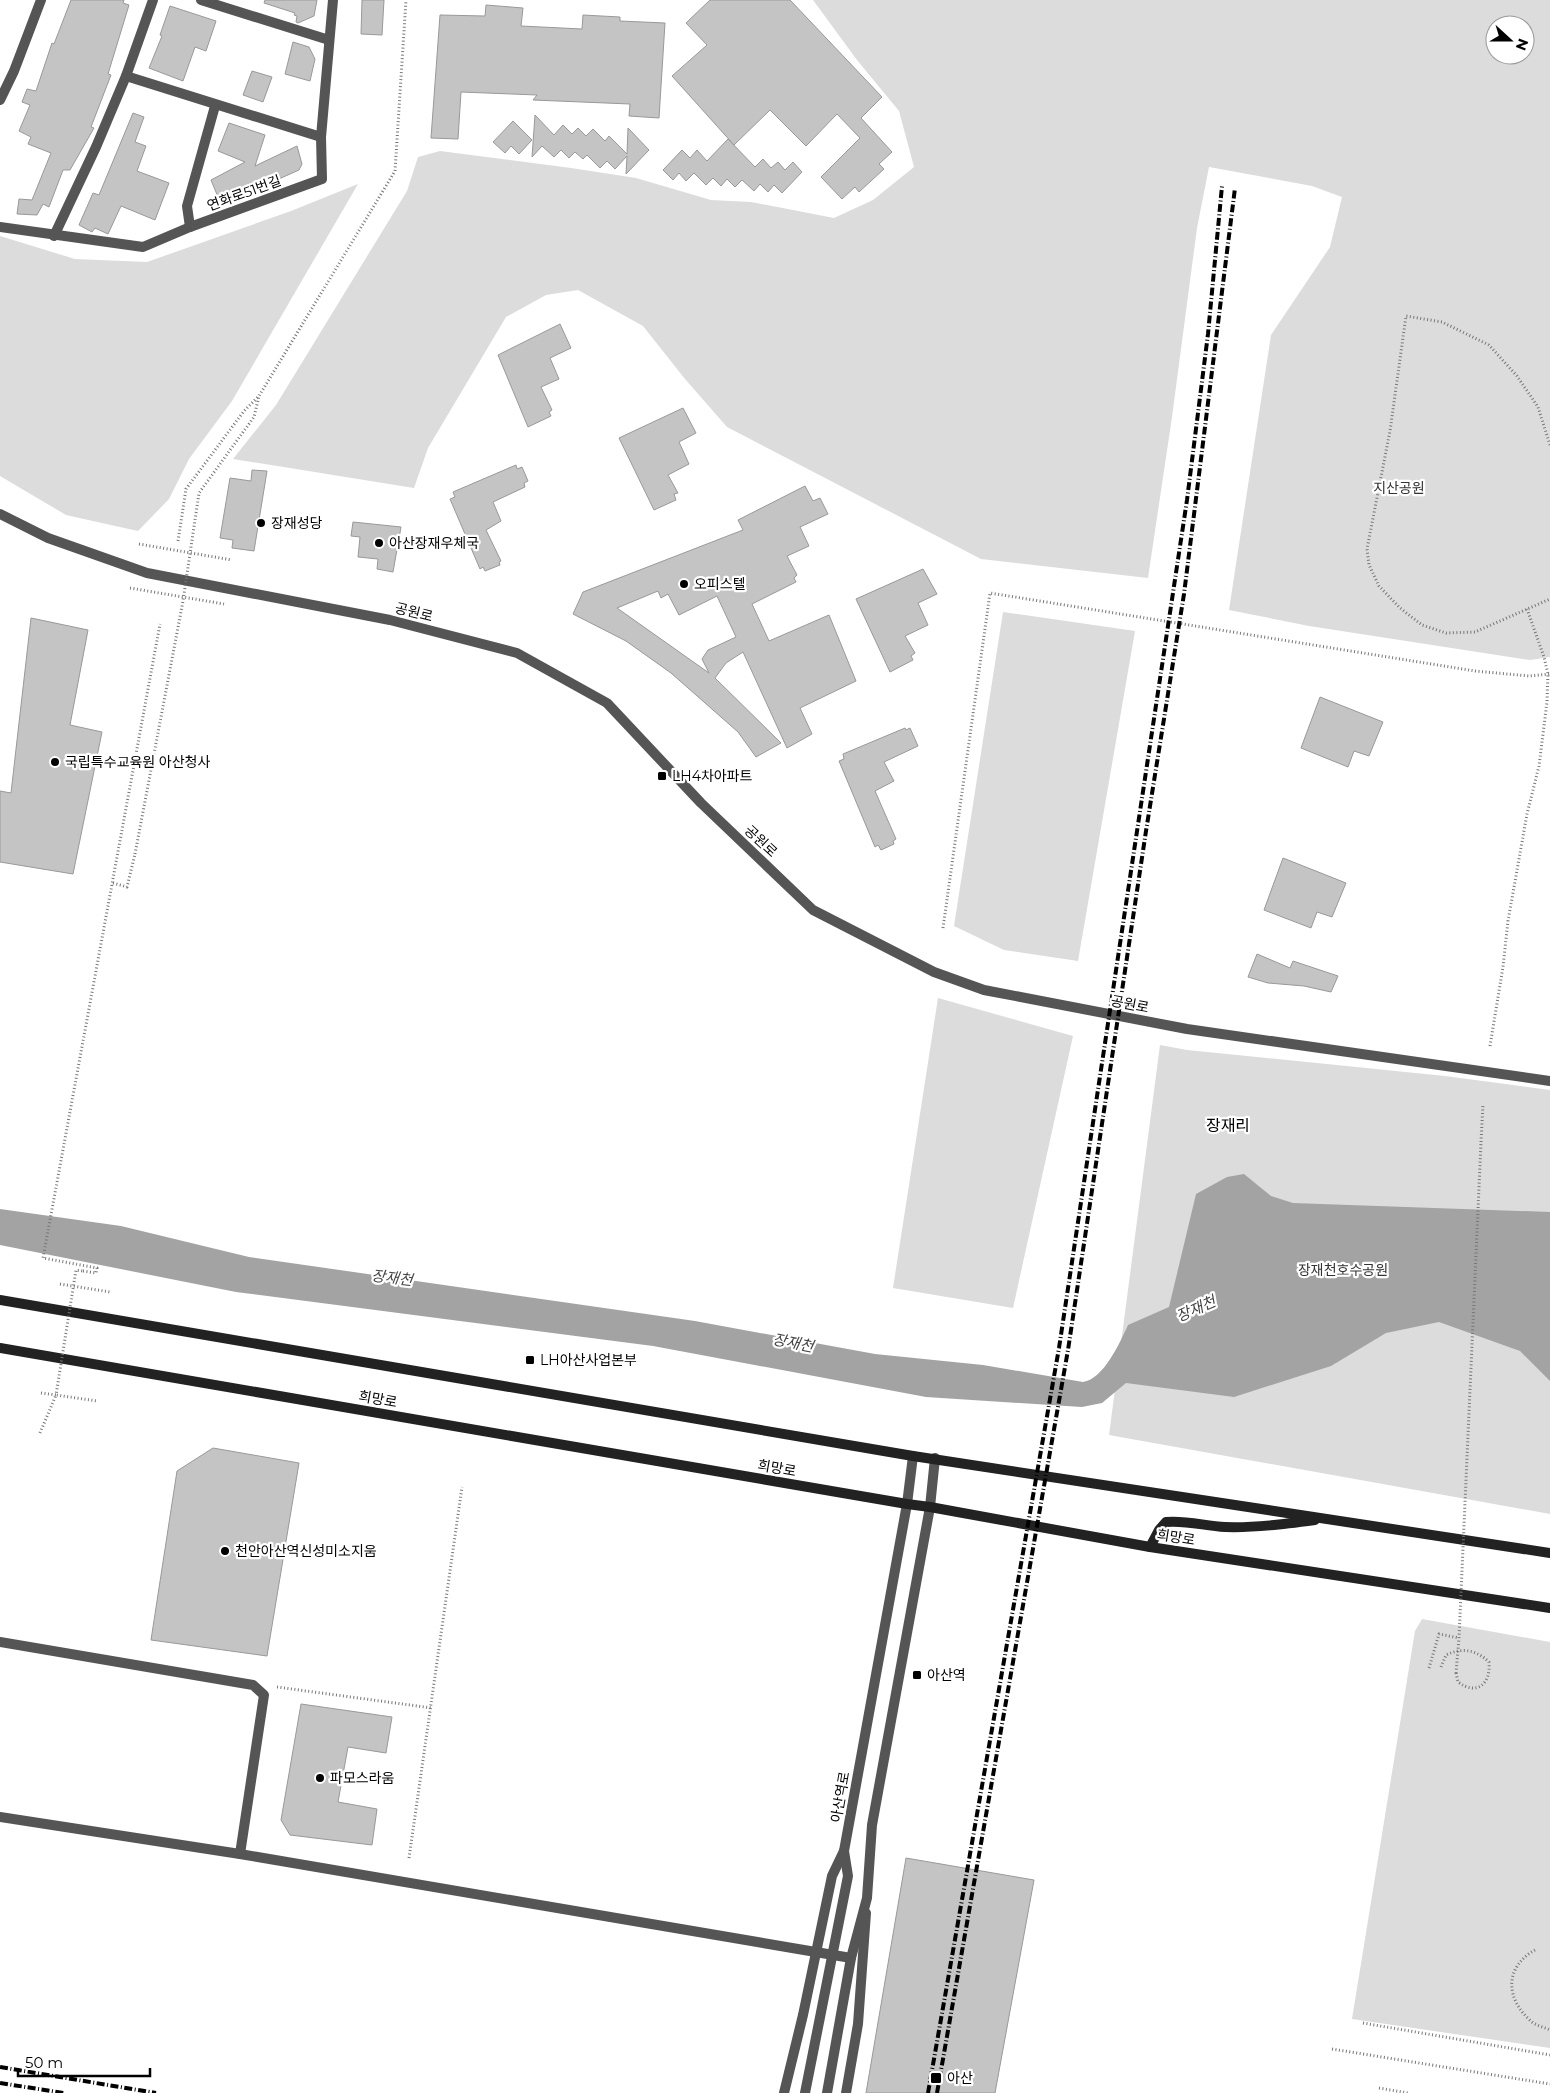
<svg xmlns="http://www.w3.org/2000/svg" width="1550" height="2093" font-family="Montserrat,'Noto Sans KR',sans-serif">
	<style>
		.green { fill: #dcdcdc; fill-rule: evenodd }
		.water { fill: #a3a3a3 }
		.building { fill: #c4c4c4; stroke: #999; fill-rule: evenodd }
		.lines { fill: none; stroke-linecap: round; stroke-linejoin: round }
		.path { stroke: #777; stroke-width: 3; stroke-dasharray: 1 2.5; stroke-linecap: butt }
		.minor { stroke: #555; stroke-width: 10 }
		.tertiary { stroke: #555; stroke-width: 10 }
		.secondary { stroke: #222; stroke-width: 10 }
		.rail { stroke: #000; stroke-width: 4; stroke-dasharray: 8 2.5 1 2.5; stroke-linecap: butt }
		.path-bridge { stroke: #777; stroke-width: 3; stroke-dasharray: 1 2.5; stroke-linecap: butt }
		.poi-dot { fill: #000; stroke: #fff; stroke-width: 2 }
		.labels { text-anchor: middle; stroke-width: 4.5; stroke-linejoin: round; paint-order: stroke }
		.street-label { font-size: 14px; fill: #000; stroke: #fff }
		.park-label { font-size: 14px; fill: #333; stroke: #fff }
		.poi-label { font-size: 14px; fill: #000; stroke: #fff; text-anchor: start }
		.water-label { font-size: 15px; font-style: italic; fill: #444; stroke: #fff }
		.quarter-label { font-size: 16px; fill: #000; stroke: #fff }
	</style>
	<rect width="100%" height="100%" fill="#fff"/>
	<!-- green -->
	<g class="green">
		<path d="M813,0H1550V657L1530,660L1309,626L1229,610L1271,335L1330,247L1342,197L1312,186L1209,167L1197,228L1172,417L1148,578L981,559L727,427L685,379L643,326L578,290L546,295L506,317L428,448L414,488L233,459L276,405L407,191L418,157L440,151L571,168L636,178L711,200L751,202L834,218L873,200L914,167L899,111L857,60ZM1495,25H1525V55H1495Z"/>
		<path d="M358,184L232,401L189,459L169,499L138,531L66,515L0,476V236L75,259L147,262L291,211Z"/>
		<path d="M1003,612L1135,631L1078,961L1004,950L954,926Z"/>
		<path d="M938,998L1073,1036L1013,1308L893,1288Z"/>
		<path d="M1160,1045L1187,1050L1445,1076L1550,1090V1514L1109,1435Z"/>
		<path d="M1422,1619L1550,1642V2048L1352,2019L1415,1631Z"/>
	</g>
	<!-- water -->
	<path class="water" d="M1244,1174L1271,1196L1293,1203L1550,1212V1381L1520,1351L1439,1322L1386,1333L1331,1366L1234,1397L1126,1383L1102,1403L1082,1407L926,1397L653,1346L236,1292L0,1245V1209L121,1226L249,1257L695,1321L875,1354L983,1365L1083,1382C1104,1379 1120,1342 1128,1325L1169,1307L1196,1194L1227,1177Z"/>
	<!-- building -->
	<g class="building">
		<path d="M71,0H124L123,3L129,5L108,74L111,75L91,127L94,128L70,170H63L49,207L43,204L37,215L17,214L19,199L32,200L51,153L28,144L31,137L19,131L30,105L22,102L27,89L36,91L52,43L54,44Z"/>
		<path d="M265,0H317L314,16L298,23L296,22L297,16L294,15L295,13L264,3Z"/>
		<path d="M362,0H384L382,35L361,34Z"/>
		<path d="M710,0H790L882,97L861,118L892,152L879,164L884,169L859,192L855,187L842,199L821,177L860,138L837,114L806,146L770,110L734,145L672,76L707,45L686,23Z"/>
		<path d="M486,5L523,8L521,26L582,29L583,15L620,17V21L665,23L659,118L629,116L630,104L533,100L537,95L461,92L458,139L431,138L440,15L485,16Z"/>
		<path d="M170,6L216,21L206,51L195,47L183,81L149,68L162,36L160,35Z"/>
		<path d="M293,42L309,47L315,59L310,81L285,74Z"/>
		<path d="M252,71L272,77L263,102L243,95Z"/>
		<path d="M133,113L144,117L135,142L146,146L137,171L169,183L155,220L121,206L108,234L95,228L92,232L79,225L93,193L99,195Z"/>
		<path d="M535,115L554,135L563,125L572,134L578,128L586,136L593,129L605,141L609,136L627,154L628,128L649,150L626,174L627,156L615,169L607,161L600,168L587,155L583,159L575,152L569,158L561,150L554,157L542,146L532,157Z"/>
		<path d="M513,121L532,140L519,154L511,146L505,153L493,142Z"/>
		<path d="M229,123L265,135L255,166L297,146L302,164L299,170L243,195L242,193L220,202L211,180L245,162L218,151Z"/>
		<path d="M728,139L755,167L763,159L771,168L778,162L785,170L793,162L802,172L782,193L774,185L768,192L760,184L754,191L742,180L735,187L727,179L721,186L713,178L706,185L694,173L686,181L679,173L673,180L663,170L682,150L690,158L697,150L707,161Z"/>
		<path d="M560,324L571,348L550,358L559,379L541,387L552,410L549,412L551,416L528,427L498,355Z"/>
		<path d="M683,408L696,433L679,442L689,464L668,475L678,493L674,494L676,500L654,510L619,438Z"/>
		<path d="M516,465L517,469L522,467L528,481L524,483L525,487L493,502L501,521L486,530L501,561L499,562L500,565L485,571L483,567L480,569L450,499L455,497L453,492Z"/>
		<path d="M252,470L267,471L254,551L232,548L233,540L220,538L230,478L251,481Z"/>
		<path d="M805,486L813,501L820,498L828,514L800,527L809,546L787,556L797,575L794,578L796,582L752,604L769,641L829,615L856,681L800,708L812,734L787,748L743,652L726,663L715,678L781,743L756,757L738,732L671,673L626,641L573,614L583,592L743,530L738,520ZM658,591L661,598L668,594L679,615L717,596L736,637L708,650L702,659L709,673L617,608Z"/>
		<path d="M353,522L401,527L393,572L377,569L378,559L358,557L360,537L351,536Z"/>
		<path d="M923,569L937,594L918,603L928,625L905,636L915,653L911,656L913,660L890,672L856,599Z"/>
		<path d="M31,618L88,630L70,725L102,732L73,874L0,862V791L11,793Z"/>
		<path d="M1320,697L1383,722L1369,756L1354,751L1348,767L1301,748Z"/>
		<path d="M905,728L906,730L910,728L918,746L884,762L894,781L875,791L896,839L893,841L894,844L881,850L878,845L875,847L839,761L844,759L843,754Z"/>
		<path d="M1283,858L1346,883L1332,917L1317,912L1311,928L1264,910Z"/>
		<path d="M1257,954L1290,968L1293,961L1338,976L1331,992L1304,986L1268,983L1248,977Z"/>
		<path d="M213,1448L299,1463L267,1656L151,1640L177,1471Z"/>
		<path d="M301,1704L392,1717L386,1753L348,1747L338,1802L377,1809L372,1845L290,1835L281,1820Z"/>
		<path d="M906,1858L1034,1880L995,2093H866Z"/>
	</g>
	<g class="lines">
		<!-- path -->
		<g class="path">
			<path d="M1550,445L1538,407L1517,376L1489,345L1442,322L1406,316L1390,431L1367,549L1369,565L1379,586L1400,608L1422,625L1446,633L1475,632L1550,599"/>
			<path d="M178,541L186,489L244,411L259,396L395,171L406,0"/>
			<path d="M139,544L232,560"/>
			<path d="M130,588L224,604"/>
			<path d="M113,883L127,887L135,854"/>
			<path d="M943,928L990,593L1475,671L1529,676L1550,674"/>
			<path d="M1490,1046L1503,967L1508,921L1527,814L1539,766L1547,702L1548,674L1544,657L1527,609"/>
			<path d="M1481,1142L1483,1104"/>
			<path d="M83,1271L96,1273L97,1268L43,1258L160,624"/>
			<path d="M60,1284L110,1292"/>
			<path d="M40,1433L56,1395L97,1401"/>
			<path d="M1441,1667L1446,1655C1463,1647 1476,1650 1489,1662C1491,1684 1477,1696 1458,1682L1456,1673"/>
			<path d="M1429,1668L1439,1634L1459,1638"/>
			<path d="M277,1687L432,1708"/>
			<path d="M409,1858L462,1487"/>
			<path d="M1535,1950C1503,1968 1506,2000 1532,2022C1537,2026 1544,2027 1550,2030"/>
			<path d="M1363,2023L1550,2055"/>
			<path d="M1332,2049L1550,2084"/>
			<path d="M1379,2088L1408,2093"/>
		</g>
		<!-- minor -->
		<g class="minor">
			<path d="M201,0L329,40"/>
			<path d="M126,76L321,137"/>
			<path d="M0,100L14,71L41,0"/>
			<path d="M0,227L143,247L190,227L322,179L321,137L333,0"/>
			<path d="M190,227L187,206L215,106"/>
			<path d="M54,236L96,147L126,76L153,0"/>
			<path d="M0,1642L253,1685L264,1695L240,1854"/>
		</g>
		<!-- tertiary -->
		<g class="tertiary">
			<path d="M0,514L48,538L147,573L390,620L517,653L607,703L701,803L813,910L934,972L984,990L1187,1029L1550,1081"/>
			<path d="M0,1817L240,1854L851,1958"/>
			<path d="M784,2093L803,2015L832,1876L844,1851"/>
			<path d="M805,2093L848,1876L844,1851L907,1504L913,1456"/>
			<path d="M827,2093L851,1958L867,1898L872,1825L930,1507L935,1458"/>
			<path d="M846,2093L858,2024L866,1913"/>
		</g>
		<!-- secondary -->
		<g class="secondary">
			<path d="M0,1300L913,1456L1550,1553"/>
			<path d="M0,1348L907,1504L930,1507L1150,1547L1550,1608"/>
			<path d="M1150,1547L1159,1530L1166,1522C1186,1520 1205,1526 1225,1527C1255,1528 1285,1524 1315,1520"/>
		</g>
		<!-- rail -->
		<g class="rail">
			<path d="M0,2067L156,2093"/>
			<path d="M0,2083L64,2093"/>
			<path d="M928,2093L1059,1348L1187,500L1208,334L1222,186"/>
			<path d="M937,2093L1068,1350L1146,831L1184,594L1235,188"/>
		</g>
		<!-- path-bridge -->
		<g class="path-bridge">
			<path d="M135,854L183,601L199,493L254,417L259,396"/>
			<path d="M41,1393L56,1395L76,1270L83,1271"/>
			<path d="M1456,1673L1459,1638L1481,1142"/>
		</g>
	</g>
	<!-- markers -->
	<g class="poi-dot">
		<circle cx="261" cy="523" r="5"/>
		<circle cx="379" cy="543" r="5"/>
		<circle cx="684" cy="584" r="5"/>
		<circle cx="55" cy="762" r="5"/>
		<rect x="657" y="771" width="10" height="10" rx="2.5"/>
		<rect x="525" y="1355" width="10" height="10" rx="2.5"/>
		<circle cx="225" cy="1551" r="5"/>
		<rect x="912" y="1670" width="10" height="10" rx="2.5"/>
		<circle cx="320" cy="1778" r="5"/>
		<rect x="930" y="2072" width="12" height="12" rx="2.5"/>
	</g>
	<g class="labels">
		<!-- street labels -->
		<g class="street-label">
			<text transform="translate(244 193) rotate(-20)" y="5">연화로51번길</text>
			<text transform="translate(414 612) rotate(14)" y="5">공원로</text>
			<text transform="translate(761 841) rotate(43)" y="5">공원로</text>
			<text transform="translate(1130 1004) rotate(11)" y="5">공원로</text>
			<text transform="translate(378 1399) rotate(10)" y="5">희망로</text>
			<text transform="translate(777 1468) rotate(10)" y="5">희망로</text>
			<text transform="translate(1176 1537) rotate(9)" y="5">희망로</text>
			<text transform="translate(840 1797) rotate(-80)" y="5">아산역로</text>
		</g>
		<!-- park labels -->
		<g class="park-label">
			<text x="1399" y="493">지산공원</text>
			<text x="1343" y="1275">장재천호수공원</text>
		</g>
		<!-- poi labels -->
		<g class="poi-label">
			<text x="271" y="528">장재성당</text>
			<text x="389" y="548">아산장재우체국</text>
			<text x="694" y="589">오피스텔</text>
			<text x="65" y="767">국립특수교육원 아산청사</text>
			<text x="672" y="781">LH4차아파트</text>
			<text x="540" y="1365">LH아산사업본부</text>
			<text x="235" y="1556">천안아산역신성미소지움</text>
			<text x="927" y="1680">아산역</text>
			<text x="330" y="1783">파모스라움</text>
			<text x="947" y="2083">아산</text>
		</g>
		<!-- water labels -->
		<g class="water-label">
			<text transform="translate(392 1278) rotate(7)" y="5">장재천</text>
			<text transform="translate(1196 1309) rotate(-24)" y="5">장재천</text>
			<text transform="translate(793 1343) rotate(11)" y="5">장재천</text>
		</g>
		<!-- quarter labels -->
		<g class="quarter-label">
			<text x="1228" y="1131">장재리</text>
		</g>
	</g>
	<!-- north arrow -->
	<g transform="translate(1510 40) rotate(111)"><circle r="24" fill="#ffffff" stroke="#999999"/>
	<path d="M0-4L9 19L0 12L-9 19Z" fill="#000000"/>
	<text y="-8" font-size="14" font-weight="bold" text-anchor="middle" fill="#000000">N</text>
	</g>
	<!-- scale -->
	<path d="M18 2068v8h132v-8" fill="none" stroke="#000000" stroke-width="2.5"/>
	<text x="25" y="2068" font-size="15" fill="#000000" stroke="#ffffff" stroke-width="4" paint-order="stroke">50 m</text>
</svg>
